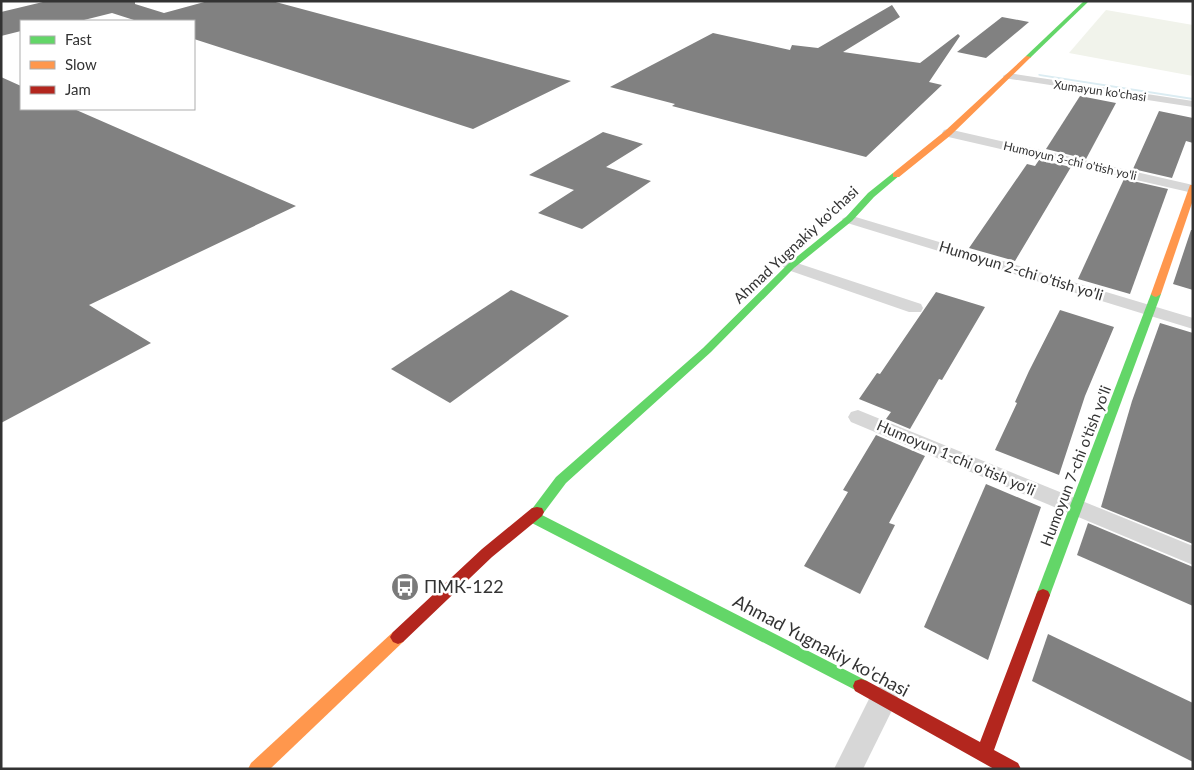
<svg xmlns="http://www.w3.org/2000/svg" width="1194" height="770" font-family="Lato,sans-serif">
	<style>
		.green { fill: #f1f3eb }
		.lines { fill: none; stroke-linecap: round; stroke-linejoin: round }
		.stream { fill: #dbecf2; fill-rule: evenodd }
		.building { fill: #818181 }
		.street { fill: #d7d7d7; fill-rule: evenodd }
		.fast { fill: #63d668; fill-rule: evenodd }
		.slow { fill: #ff974d; fill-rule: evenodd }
		.jam { fill: #b3261e; fill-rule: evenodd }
		.labels { text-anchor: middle; stroke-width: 5; stroke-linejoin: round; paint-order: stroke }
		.far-street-label { font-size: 12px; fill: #333; stroke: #fff }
		.street-label { font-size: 15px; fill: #333; stroke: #fff }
		.near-poi-label { font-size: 18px; fill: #333; stroke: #fff; text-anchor: start }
		.near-street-label { font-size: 18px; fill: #333; stroke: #fff }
	</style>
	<rect width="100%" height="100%" fill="#fff"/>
	<!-- green -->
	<path class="green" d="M1106,10L1193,25V76L1069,53Z"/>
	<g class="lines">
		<!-- stream -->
		<path class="stream" d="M1039,74L1193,98V100L1040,76L1038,75Z"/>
	</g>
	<!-- building -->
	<g class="building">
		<path d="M47,1H135V4L164,13L208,1H272L571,81L473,129L194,39V21H137L112,13L80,21H21V31L1,36V12Z"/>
		<path d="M892,5L900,17L843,52L920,63L958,34L960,36L929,82L942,85L866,157L672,106L675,104L610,87L713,33L790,50L792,45L818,48Z"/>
		<path d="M1002,17L1029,22L986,58L957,52Z"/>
		<path d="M1,77L21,86V109H74L296,206L89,305L151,343L1,423Z"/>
		<path d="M1080,96L1116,103L1086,159L1046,149Z"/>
		<path d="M1159,111L1193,118V143L1186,141L1172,178L1133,169Z"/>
		<path d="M603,132L643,144L606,167L651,181L582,229L538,213L574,190L529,175Z"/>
		<path d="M1039,160L1071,167L1015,261L969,248L1027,164L1035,166Z"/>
		<path d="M1124,179L1168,189L1130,294L1078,279Z"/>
		<path d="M1191,230H1193V290L1173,284Z"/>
		<path d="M511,290L569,316L450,403L391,369Z"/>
		<path d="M936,292L985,307L942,380L939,379L910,429L886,419L891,412L859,399L877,373L880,374Z"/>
		<path d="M1060,310L1114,327L1085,396L1059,475L995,450L1017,403L1015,402L1029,371Z"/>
		<path d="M1160,323L1193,333V544L1101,507L1132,401Z"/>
		<path d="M876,435L925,456L889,523L895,525L860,594L804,566L848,492L843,490Z"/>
		<path d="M986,484L1041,507L988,660L924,627Z"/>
		<path d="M1088,523L1193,567V606L1077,555Z"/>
		<path d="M1048,634L1193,703V762L1032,681Z"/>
	</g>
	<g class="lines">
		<!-- street -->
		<g class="street">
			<path d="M1008,73L1193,101V107L1004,78L1003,76Z"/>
			<path d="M948,129L1193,185V193L944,136L942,133L944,130Z"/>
			<path d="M849,215L1193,318V329L844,222L842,219Z"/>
			<path d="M791,261L921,304L923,308L921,312H909L785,269L783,266L785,263Z"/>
			<path d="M858,410L1193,546V565L851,422L848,417L851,412Z"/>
			<path d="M884,685L894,689L898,698L863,769H834L874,689Z"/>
		</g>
		<!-- fast -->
		<g class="fast">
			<path d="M1084,1H1089L1030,58H1026V56Z"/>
			<path d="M893,173L900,175L874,197L852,221L794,268L711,352L566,483L542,515L867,681L869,686L867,691L861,693L528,521L526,517L556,477L703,348L788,264L846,217L868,193Z"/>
			<path d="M1156,291L1161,294L1050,595L1048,599L1043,601L1038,599L1036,595L1151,294Z"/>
		</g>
		<!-- slow -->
		<g class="slow">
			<path d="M1026,56L1031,57L951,135L899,177H893V173L945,131Z"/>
			<path d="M1190,185H1193V200L1161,294L1156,297L1153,296L1151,294Z"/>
			<path d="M398,630L403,632L406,637L403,642L270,769H248L251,763L393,632Z"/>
		</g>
		<!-- jam -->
		<g class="jam">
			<path d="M537,507L542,508L544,512L542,516L492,557L403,642L398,644L393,642L390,637L393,632L482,549L532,508Z"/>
			<path d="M1043,589L1048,591L1050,595L994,750L1018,763L1021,769H994L855,691L853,686L855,681L861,679L867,681L980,742L1036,595L1038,591Z"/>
		</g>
	</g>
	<!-- icons -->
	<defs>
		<g id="bus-disc" transform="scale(1.4375)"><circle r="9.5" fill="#7a7a7a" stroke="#fff"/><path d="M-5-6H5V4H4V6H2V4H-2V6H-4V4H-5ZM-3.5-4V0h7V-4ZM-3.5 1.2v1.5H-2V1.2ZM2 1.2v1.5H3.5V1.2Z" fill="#fff"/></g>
	</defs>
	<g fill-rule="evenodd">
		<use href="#bus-disc" x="405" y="587"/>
	</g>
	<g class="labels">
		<!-- far-street labels -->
		<g class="far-street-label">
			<text transform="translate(1100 91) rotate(8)" y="4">Xumayun ko'chasi</text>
			<text transform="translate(1070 161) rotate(13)" y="4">Humoyun 3-chi o'tish yo'li</text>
		</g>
		<!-- street labels -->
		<g class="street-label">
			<text transform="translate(796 245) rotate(-43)" y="5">Ahmad Yugnakiy ko'chasi</text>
			<text transform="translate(1021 271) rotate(17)" y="5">Humoyun 2-chi o'tish yo'li</text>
			<text transform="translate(956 458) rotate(23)" y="5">Humoyun 1-chi o'tish yo'li</text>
			<text transform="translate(1076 466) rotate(-69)" y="5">Humoyun 7-chi o'tish yo'li</text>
		</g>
		<!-- near-poi labels -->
		<g class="near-poi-label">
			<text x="424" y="593">ПМК-122</text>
		</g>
		<!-- near-street labels -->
		<g class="near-street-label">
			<text transform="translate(821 646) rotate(28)" y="6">Ahmad Yugnakiy ko'chasi</text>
		</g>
	</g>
	<!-- border -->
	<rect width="1194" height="770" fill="none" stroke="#333333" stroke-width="5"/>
	<!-- legend -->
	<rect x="20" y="20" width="175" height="90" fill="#ffffff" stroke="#adadad"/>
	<rect x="30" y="36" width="25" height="8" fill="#63d668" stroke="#adadad"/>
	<text x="65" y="45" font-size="15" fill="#333333">Fast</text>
	<rect x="30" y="61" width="25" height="8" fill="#ff974d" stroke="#adadad"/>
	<text x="65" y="70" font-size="15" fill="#333333">Slow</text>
	<rect x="30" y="86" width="25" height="8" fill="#b3261e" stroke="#adadad"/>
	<text x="65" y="95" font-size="15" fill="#333333">Jam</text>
</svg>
